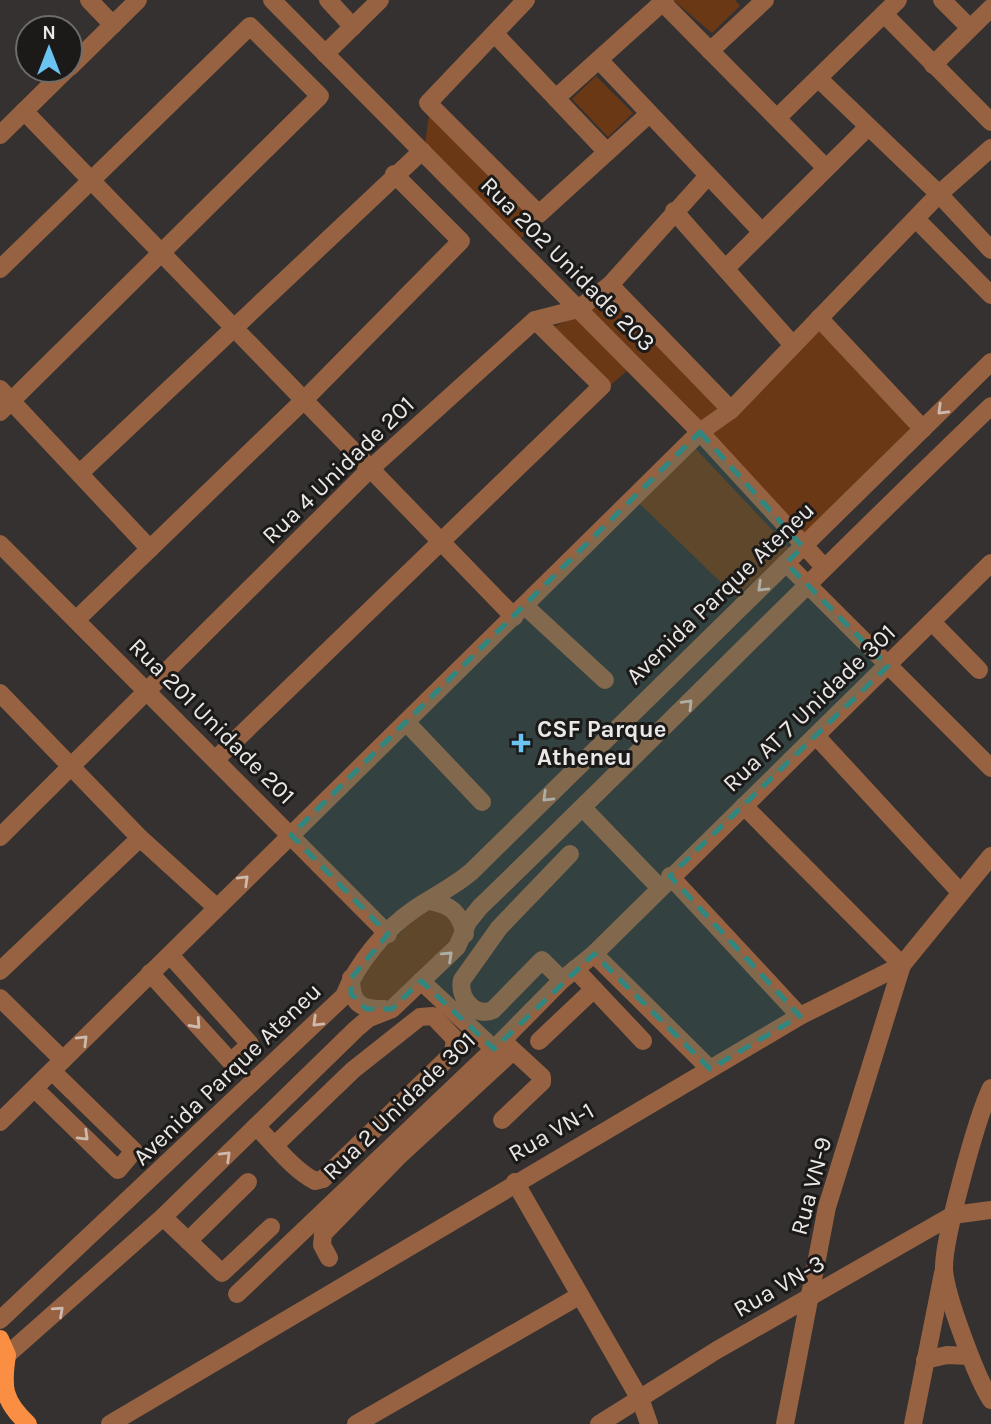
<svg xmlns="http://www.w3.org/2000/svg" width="991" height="1424" font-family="Karla,sans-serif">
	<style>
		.green { fill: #6a3815 }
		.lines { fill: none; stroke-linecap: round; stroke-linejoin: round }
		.minor { stroke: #976241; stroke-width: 18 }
		.major { stroke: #fa8e42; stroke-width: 18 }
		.oneway { stroke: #cdb9ad }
		.marked { fill: #308780; fill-opacity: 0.2; stroke: #308780; stroke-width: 5; stroke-dasharray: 14 9; stroke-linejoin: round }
		.poi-dot { fill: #6ac3f1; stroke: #1b1a19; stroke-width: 2.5 }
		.labels { text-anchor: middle; stroke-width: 6; stroke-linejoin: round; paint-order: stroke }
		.street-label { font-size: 24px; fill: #eae8e7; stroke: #1b1a19 }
		.poi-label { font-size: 24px; font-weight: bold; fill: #eae8e7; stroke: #1b1a19; text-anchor: start }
	</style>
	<rect width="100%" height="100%" fill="#343130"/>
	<!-- green -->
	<g class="green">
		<path d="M673,0H735L740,6L712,33Z"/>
		<path d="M596,76L633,113L608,137L572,99Z"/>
		<path d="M430,108L541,220L519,240L424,151Z"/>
		<path d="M609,292L723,406L702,424L585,311Z"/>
		<path d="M576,317L627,371L608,387L550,328Z"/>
		<path d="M818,326L915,430L802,537L707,435Z"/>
		<path d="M695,448L790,549L736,597L640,504Z"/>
		<path d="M432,909C448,913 456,922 455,939L390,1005L363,1002L356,977L420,913Z"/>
	</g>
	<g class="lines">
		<!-- minor -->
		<g class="minor">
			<path d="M89,0L113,25"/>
			<path d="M272,0L700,432L823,566"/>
			<path d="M328,0L353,27"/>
			<path d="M526,0L428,103L539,214L649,114"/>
			<path d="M942,0L970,28"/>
			<path d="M662,2L826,168"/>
			<path d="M884,14L991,122"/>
			<path d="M495,34L606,151"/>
			<path d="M710,51L765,0"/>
			<path d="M325,54L380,0"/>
			<path d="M600,61L762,232"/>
			<path d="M933,65L991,8"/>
			<path d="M70,67L138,0"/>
			<path d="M819,79L939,194L991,250"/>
			<path d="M556,98L665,0"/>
			<path d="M24,111L514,617"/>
			<path d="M777,118L898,0"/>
			<path d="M0,135L66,70"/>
			<path d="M674,211L792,344"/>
			<path d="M917,220L991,295"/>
			<path d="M726,268L868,127"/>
			<path d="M0,269L250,26L320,96L0,412"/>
			<path d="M610,285L731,410"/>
			<path d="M819,318L923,429"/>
			<path d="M0,389L150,549"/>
			<path d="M80,473L422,151"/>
			<path d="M0,544L388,934"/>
			<path d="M786,563L991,768"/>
			<path d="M526,607L605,680"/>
			<path d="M76,620L303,401L461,241L394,174"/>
			<path d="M932,622L979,670"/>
			<path d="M0,693L140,838L216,907"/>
			<path d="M406,722L482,802"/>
			<path d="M817,737L960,892"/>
			<path d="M215,760L602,386L535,320"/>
			<path d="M744,806L902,965"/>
			<path d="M583,808L659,887"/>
			<path d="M0,837L369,470L535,320L578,309L610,285L707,177"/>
			<path d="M670,876L800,1016"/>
			<path d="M429,901C452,905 459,912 465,934"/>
			<path d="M594,954L710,1069"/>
			<path d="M575,969L643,1041"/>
			<path d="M0,971L140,838"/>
			<path d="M150,973L231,1062L250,1044L170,955"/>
			<path d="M351,978C351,1002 359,1010 384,1009"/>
			<path d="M562,980L542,960L493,1010C475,1018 458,998 462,980L499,928L570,854"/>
			<path d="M421,981L494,1049"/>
			<path d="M0,998L63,1060"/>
			<path d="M539,1041L594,989"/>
			<path d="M991,1088C977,1117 943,1240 944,1269C945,1294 977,1379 991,1400"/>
			<path d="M35,1089L118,1170L134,1151L53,1072"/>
			<path d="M502,1120L542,1082V1077L505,1043"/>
			<path d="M0,1122L700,432L731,410L939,194L991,148"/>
			<path d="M256,1126C274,1144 292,1169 315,1181L323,1179L453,1053L455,1039L433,1016L420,1017L353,1070L275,1145"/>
			<path d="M515,1182L641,1401L649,1424"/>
			<path d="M163,1217L222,1273L271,1227"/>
			<path d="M188,1241L248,1182"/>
			<path d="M329,1258L322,1245L323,1234L398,1157L513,1051"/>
			<path d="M237,1294L494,1049L562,980L594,954L991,563"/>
			<path d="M0,1320L344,996C357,963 386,928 416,908C435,895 452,888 471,872L991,362"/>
			<path d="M7,1355L163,1217L356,1029L369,1018L392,1009L457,947L468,922L480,907C652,741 819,571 991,406"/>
			<path d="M925,1360L947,1355L970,1356"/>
			<path d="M110,1424L800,1016L902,965L991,856"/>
			<path d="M356,1424L579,1296"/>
			<path d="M599,1424L717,1350L953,1215L991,1210"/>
			<path d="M785,1424L827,1207L902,965"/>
			<path d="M913,1424L943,1273"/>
		</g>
		<!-- major -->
		<path class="major" d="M0,1339L7,1355C2,1387 3,1401 28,1424"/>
	</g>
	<!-- one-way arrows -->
	<defs><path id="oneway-chevron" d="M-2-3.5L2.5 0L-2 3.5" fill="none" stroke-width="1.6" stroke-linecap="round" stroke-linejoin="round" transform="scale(1.75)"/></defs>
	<g class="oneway">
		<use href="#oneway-chevron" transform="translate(942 410) rotate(136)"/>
		<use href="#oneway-chevron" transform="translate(762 587) rotate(136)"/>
		<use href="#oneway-chevron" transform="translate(688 704) rotate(-46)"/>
		<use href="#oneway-chevron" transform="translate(547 797) rotate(136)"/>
		<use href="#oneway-chevron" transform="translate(244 880) rotate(-44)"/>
		<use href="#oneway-chevron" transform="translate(448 956) rotate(-43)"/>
		<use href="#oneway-chevron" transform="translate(317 1022) rotate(136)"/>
		<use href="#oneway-chevron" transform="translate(196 1024) rotate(48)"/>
		<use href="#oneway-chevron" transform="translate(83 1040) rotate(-45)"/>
		<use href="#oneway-chevron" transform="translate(84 1136) rotate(44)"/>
		<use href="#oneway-chevron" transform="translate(226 1156) rotate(-44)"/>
		<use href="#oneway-chevron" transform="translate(59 1311) rotate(-42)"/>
	</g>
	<!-- marked area -->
	<path class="marked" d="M700,432L803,547L786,563L888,666L670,876L800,1016L710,1069L594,954L494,1049L421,981L392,1009H366L351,994V978L388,934L291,835Z"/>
	<!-- markers -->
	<path class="poi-dot" d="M517.5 732.5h7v7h7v7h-7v7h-7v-7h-7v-7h7z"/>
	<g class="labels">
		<!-- street labels -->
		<g class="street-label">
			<text transform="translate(568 264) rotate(45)" y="8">Rua 202 Unidade 203</text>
			<text transform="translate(338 470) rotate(-44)" y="8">Rua 4 Unidade 201</text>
			<text transform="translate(720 593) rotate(-44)" y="8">Avenida Parque Ateneu</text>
			<text transform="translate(809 708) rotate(-44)" y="8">Rua AT 7 Unidade 301</text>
			<text transform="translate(212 721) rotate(45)" y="8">Rua 201 Unidade 201</text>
			<text transform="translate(227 1074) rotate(-44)" y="8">Avenida Parque Ateneu</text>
			<text transform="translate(399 1106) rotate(-44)" y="8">Rua 2 Unidade 301</text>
			<text transform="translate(551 1132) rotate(-30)" y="8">Rua VN-1</text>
			<text transform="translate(811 1186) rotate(-75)" y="8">Rua VN-9</text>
			<text transform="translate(779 1286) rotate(-30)" y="8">Rua VN-3</text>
		</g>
		<!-- poi labels -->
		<g class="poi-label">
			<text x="537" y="737">CSF Parque<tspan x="537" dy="28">Atheneu</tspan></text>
		</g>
	</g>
	<!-- north arrow -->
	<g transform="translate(49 49)"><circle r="33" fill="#1b1a19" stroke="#6e6c6b" stroke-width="2"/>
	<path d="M0-5L12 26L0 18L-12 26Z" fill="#6ac3f1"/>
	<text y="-10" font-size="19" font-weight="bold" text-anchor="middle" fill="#eae8e7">N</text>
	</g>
</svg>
